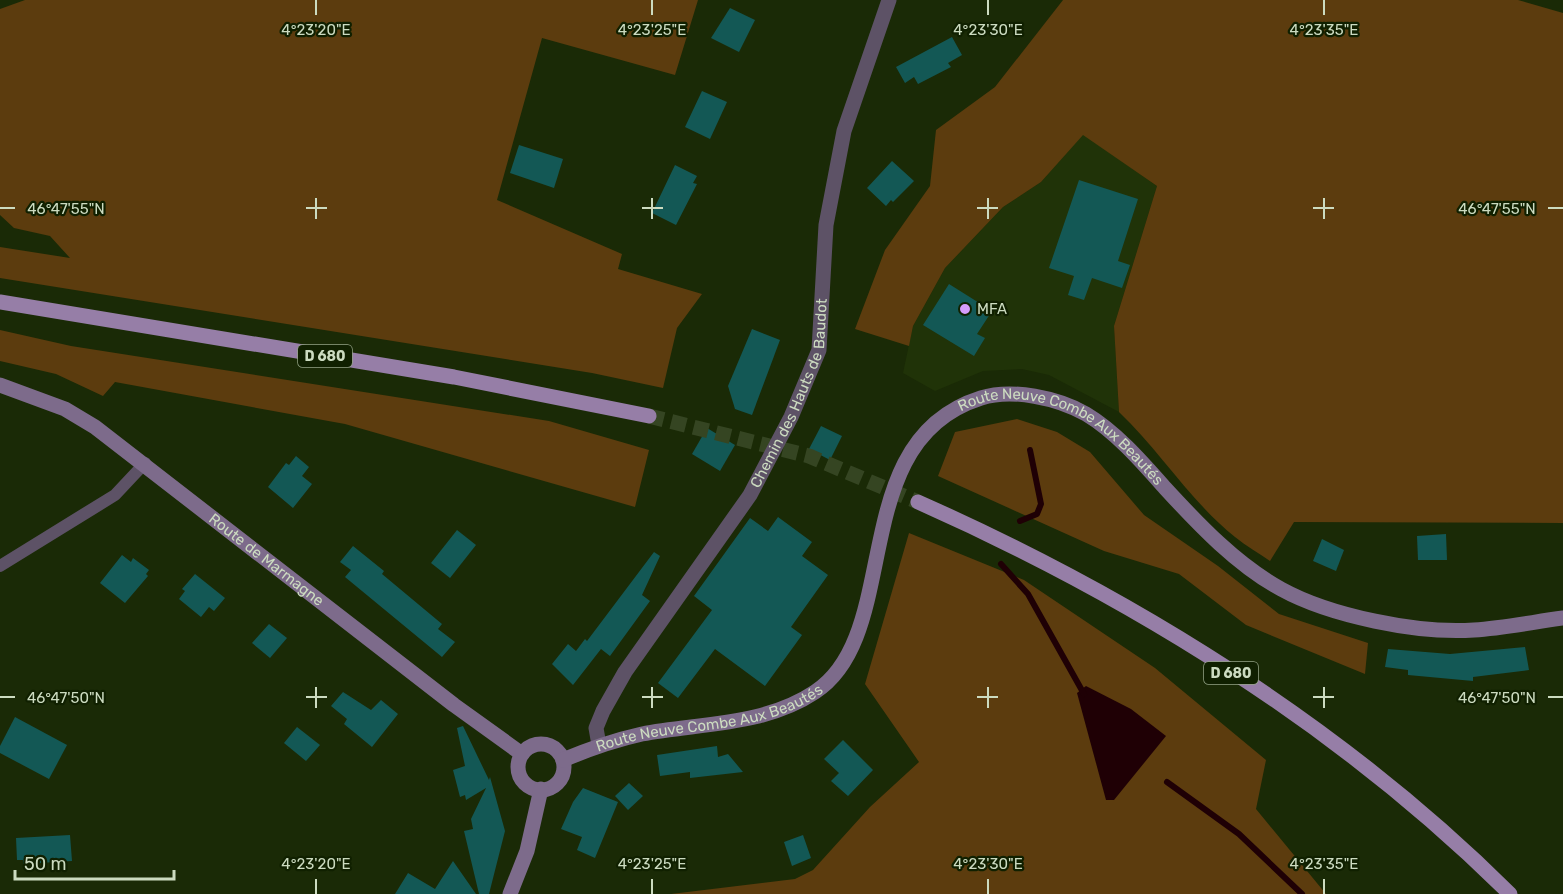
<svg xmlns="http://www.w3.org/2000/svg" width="1563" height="894" font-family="Rubik,sans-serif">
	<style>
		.built { fill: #203308 }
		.green { fill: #5c3c0e }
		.water { fill: #1f0005 }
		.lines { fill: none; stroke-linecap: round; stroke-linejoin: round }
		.stream { stroke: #1f0005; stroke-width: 6 }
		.building { fill: #135855 }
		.primary-tunnel { stroke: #354522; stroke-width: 15; stroke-dasharray: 15 8; stroke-linecap: butt }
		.lane { stroke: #5d5266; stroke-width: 12 }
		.street { stroke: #5d5266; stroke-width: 15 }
		.secondary { stroke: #7d6b8b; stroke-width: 15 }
		.primary { stroke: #967ea7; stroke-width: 15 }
		.ticks { fill: none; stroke: #ccdbc0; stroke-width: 2 }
		.poi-dot { fill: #d59cfb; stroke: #102000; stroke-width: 2 }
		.labels { text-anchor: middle; stroke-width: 4.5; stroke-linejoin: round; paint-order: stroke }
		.shield { fill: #102000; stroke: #94a386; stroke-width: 1.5 }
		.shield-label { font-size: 14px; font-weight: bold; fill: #ccdbc0 }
		.poi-label { font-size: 15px; fill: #ccdbc0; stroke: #102000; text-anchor: start }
		.street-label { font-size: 15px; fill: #ccdbc0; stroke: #102000 }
		.ticks-label { font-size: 15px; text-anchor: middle; fill: #ccdbc0; stroke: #102000; stroke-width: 4.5; stroke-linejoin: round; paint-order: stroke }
	</style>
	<rect width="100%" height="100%" fill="#1a2a06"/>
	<!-- built -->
	<path class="built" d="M1083,134L1157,186L1114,326L1119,412L1049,375L1022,369L983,371L935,391L903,373L913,326L945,268L1003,207L1041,182Z"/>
	<!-- green -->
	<g class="green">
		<path d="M25,0H698L675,75L542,38L497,200L622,254L618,269L702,294L677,328L663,388L592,373L0,278V247L70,258L50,236L14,228L0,215V9Z"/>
		<path d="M1063,0H1518L1563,13V523L1294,522L1270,561C1259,553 1246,546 1235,537C1191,502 1160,451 1119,412L1114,326L1157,186L1083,135L1041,182L1003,207L945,268L913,326L909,346L855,329L885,250L930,186L936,130L995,87Z"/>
		<path d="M0,330L71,346L549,421L649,450L635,507L345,424L115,382L103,396L56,374L0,361Z"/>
		<path d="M1017,419L1057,432L1090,452L1144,515L1218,566L1279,614L1368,643L1365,674L1246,625L1179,574L1104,551L938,476L955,432Z"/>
		<path d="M909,533L1024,580L1155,668L1266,760L1256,809L1326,894H671L795,879L813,870L870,807L919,762L865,684Z"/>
	</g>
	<!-- water -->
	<path class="water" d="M1086,686L1131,709L1166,736L1114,800H1106L1077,693Z"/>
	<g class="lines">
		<!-- stream -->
		<g class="stream">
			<path d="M1020,521L1037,514L1041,504L1030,450"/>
			<path d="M1001,564L1028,594L1084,694"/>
			<path d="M1167,782L1239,834L1302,894"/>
		</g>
	</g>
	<!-- building -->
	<g class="building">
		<path d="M730,8L755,20L739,52L711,38Z"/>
		<path d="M952,37L962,55L948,63L951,67L918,84L914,77L905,83L896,67Z"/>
		<path d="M702,91L727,102L710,139L685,127Z"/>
		<path d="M519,145L563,159L554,188L510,173Z"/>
		<path d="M892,161L914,181L893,202L891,200L886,206L867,188Z"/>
		<path d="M675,165L697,176L693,183L697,184L676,225L652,213Z"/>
		<path d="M1079,180L1138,199L1118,261L1130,265L1122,288L1092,278L1084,300L1068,295L1074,276L1049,268Z"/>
		<path d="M949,284L992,311L977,334L985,338L974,356L923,325Z"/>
		<path d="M752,329L780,340L752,415L735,409L728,386Z"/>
		<path d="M821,426L842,436L830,460L809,449Z"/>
		<path d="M707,428L735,445L720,471L692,454Z"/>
		<path d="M296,456L309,467L302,476L312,484L293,508L268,487L286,463L289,465Z"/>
		<path d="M778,517L812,542L802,556L828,575L791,627L802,635L765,686L715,649L678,698L658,683L712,610L694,596L750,518L768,531Z"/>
		<path d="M457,530L476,545L450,578L431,563Z"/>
		<path d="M1446,534L1447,560H1418L1417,536Z"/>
		<path d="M1322,539L1344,550L1336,571L1313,561Z"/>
		<path d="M353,546L384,571L382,574L442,624L438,629L455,642L442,657L345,577L351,570L340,562Z"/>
		<path d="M654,552L660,556L642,595L650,601L610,656L601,649L573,685L552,664L568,644L576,651L585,639L587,641Z"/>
		<path d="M122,555L131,562L133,558L149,570L146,574L148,576L125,603L100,583Z"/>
		<path d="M195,574L225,598L214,611L209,607L201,617L179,599L185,591L182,589Z"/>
		<path d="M269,624L287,638L270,658L252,643Z"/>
		<path d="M1525,647L1529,670L1473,677V681L1408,675V670L1385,667L1388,649L1450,654Z"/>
		<path d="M343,692L371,710L381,700L398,714L372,747L344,724L347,719L331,706Z"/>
		<path d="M15,717L67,745L49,779L0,753V746Z"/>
		<path d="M463,726L489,780L490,777L505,831L489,894H479L464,831L473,829L471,819L486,788L466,800L465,795L460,797L453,770L465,766L457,728Z"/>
		<path d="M297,727L320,745L306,761L284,743Z"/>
		<path d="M843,740L873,770L848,796L831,781L839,773L824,759Z"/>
		<path d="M717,746L718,757L728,754L743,772L690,778V772L660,776L657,755Z"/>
		<path d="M629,783L643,796L628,810L615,796Z"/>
		<path d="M583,788L618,802L595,858L577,850L582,837L561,829L573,802Z"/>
		<path d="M70,835L72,861L23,864V860H17L16,838Z"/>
		<path d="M803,835L811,858L792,866L784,842Z"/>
		<path d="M453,861L476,894H395L408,873L435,889Z"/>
	</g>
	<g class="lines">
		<!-- primary-tunnel -->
		<path class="primary-tunnel" d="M649,416L809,456L918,502"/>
		<!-- lane -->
		<path class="lane" d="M0,566L115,495L145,463"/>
		<!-- street -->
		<path class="street" id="s1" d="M599,745L596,728L603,711L625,672L750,495L791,417L819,350L826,225L844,131L889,0"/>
		<!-- secondary -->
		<g class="secondary">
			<path id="s2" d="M0,385L65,409L95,427L454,705L522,754"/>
			<circle cx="541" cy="767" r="23"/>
			<path id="s3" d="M563,760C589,749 615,740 642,734C700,723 764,726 815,692C905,633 844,441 981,398C1012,388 1058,398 1086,414C1116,432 1142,462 1165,488C1199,525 1237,565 1281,589C1330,616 1418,634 1474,630C1504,628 1533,622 1563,618"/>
			<path d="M510,894L527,851L541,789"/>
		</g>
		<!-- primary -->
		<g class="primary">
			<path d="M0,302L454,377L649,416"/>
			<path d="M918,502C1134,598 1342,727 1510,894"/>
		</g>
	</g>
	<!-- ticks -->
	<path class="ticks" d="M316,0V15M652,0V15M988,0V15M1324,0V15M316,198V219M652,198V219M988,198V219M1324,198V219M0,208H15M306,208H327M642,208H663M977,208H998M1313,208H1334M1548,208H1563M316,687V708M652,687V708M988,687V708M1324,687V708M0,697H15M306,697H327M642,697H663M977,697H998M1313,697H1334M1548,697H1563M316,879V894M652,879V894M988,879V894M1324,879V894"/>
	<!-- markers -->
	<circle class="poi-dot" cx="965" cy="309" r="6"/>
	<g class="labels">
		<!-- shield labels -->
		<g class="shield">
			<rect x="298" y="345" width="54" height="22" rx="4.5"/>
			<rect x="1204" y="662" width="54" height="22" rx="4.5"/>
		</g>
		<g class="shield-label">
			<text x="325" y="361">D 680</text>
			<text x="1231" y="678">D 680</text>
		</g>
		<!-- poi labels -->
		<g class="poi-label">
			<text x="977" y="314">MFA</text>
		</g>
		<!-- street labels -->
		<g class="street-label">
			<text dy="5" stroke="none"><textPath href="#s1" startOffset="408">Chemin des Hauts de Baudot</textPath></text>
			<text dy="5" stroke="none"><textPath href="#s3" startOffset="710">Route Neuve Combe Aux Beautés</textPath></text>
			<text dy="5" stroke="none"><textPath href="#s2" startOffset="321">Route de Marmagne</textPath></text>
			<text dy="5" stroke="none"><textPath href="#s3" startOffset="153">Route Neuve Combe Aux Beautés</textPath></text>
		</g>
	</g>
	<g class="ticks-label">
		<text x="316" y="35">4°23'20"E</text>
		<text x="652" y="35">4°23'25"E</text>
		<text x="988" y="35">4°23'30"E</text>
		<text x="1324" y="35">4°23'35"E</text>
		<text x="66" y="214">46°47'55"N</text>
		<text x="1497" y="214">46°47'55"N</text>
		<text x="66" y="703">46°47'50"N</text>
		<text x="1497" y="703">46°47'50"N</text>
		<text x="316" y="869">4°23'20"E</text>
		<text x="652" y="869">4°23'25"E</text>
		<text x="988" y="869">4°23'30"E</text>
		<text x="1324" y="869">4°23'35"E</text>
	</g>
	<!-- scale -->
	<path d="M15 870v9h159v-9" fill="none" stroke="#ccdbc0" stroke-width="3"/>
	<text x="24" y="870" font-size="18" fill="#ccdbc0" stroke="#102000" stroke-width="4.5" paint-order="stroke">50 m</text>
</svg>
